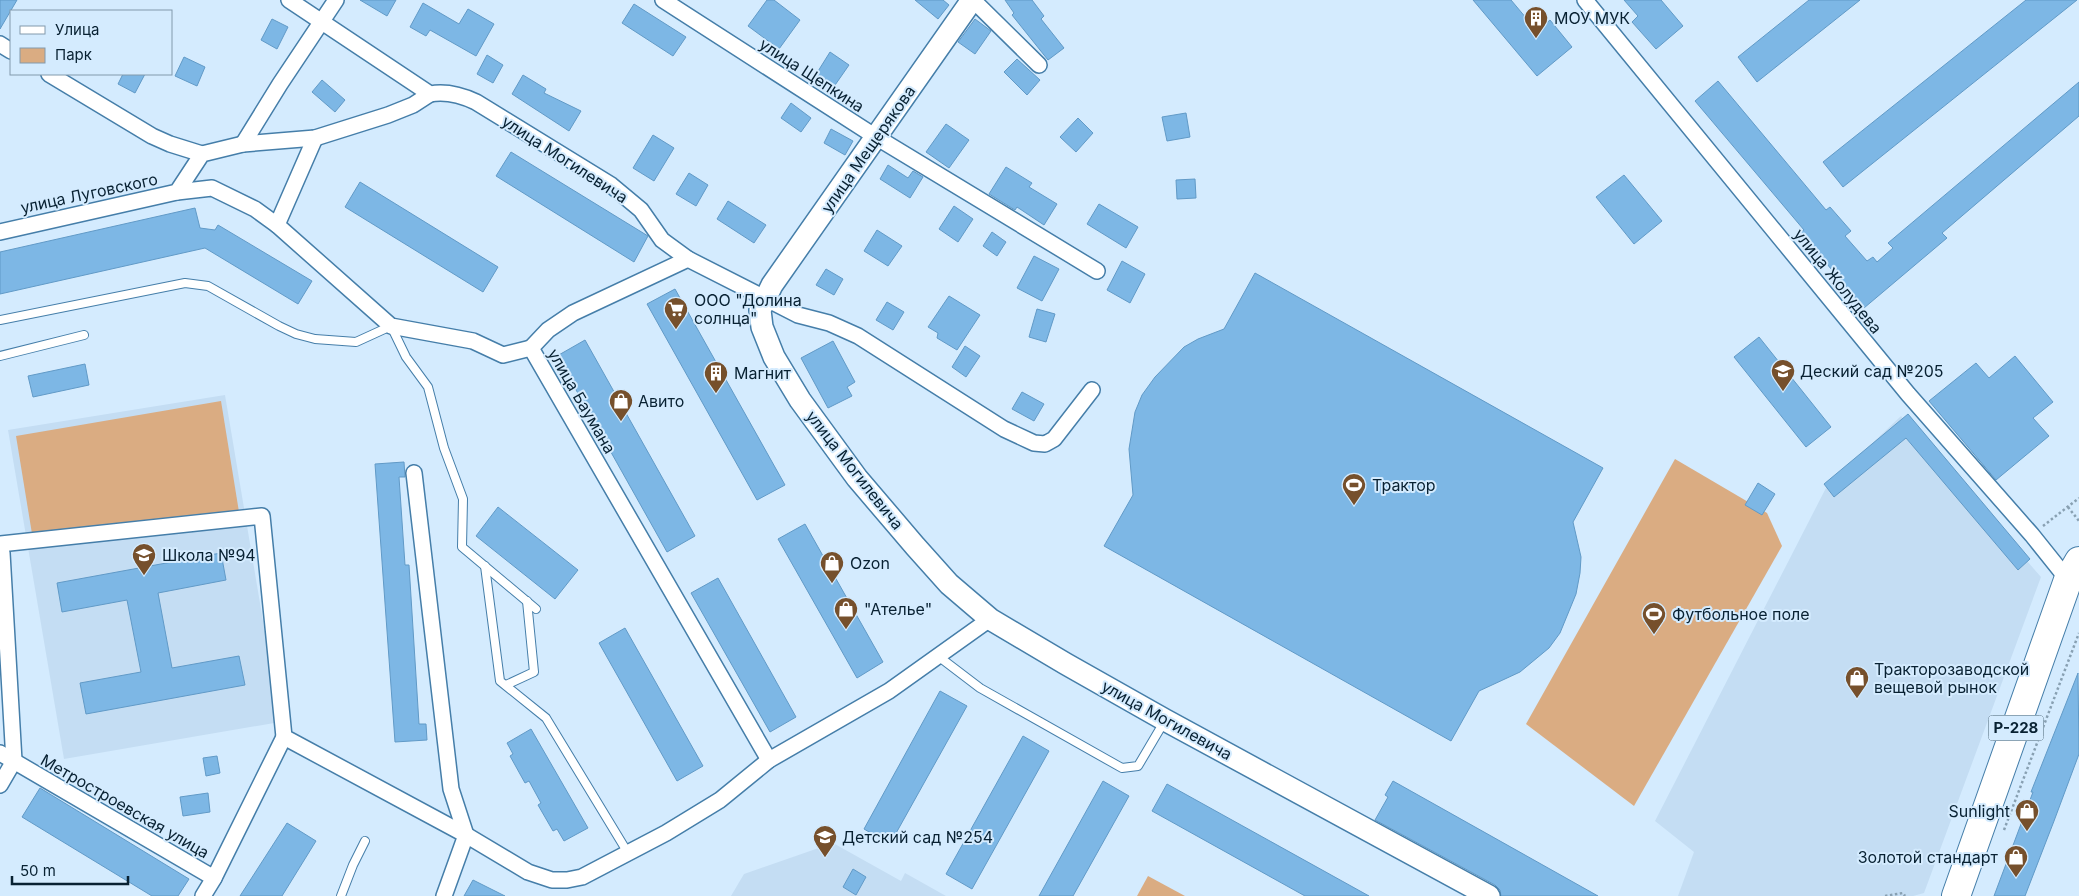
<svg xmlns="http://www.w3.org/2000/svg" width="2079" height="896" font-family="Inter,sans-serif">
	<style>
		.built { fill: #c4ddf3 }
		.green { fill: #daac82 }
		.building { fill: #7db7e5; stroke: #619ac7 }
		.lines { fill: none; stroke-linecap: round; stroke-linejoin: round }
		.lane-casing { stroke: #457ea9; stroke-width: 10 }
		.street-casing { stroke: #457ea9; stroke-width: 18 }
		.secondary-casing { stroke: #457ea9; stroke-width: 24 }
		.highway-casing { stroke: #457ea9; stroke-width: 30 }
		.path { stroke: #88a0b2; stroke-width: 2.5; stroke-dasharray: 2.5 2.5; stroke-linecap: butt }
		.lane { stroke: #fff; stroke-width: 8 }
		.street { stroke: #fff; stroke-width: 15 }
		.secondary { stroke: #fff; stroke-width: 21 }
		.highway { stroke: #fff; stroke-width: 28 }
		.labels { text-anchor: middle; stroke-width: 4; stroke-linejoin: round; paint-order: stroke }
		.shield { fill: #d4ebfe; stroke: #455e6f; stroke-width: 1 }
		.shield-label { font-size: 15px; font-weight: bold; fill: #082132 }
		.poi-label { font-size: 16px; fill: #082132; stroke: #d4ebfe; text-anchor: start }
		.street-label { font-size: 16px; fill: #082132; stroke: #d4ebfe }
	</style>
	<rect width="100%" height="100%" fill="#d4ebfe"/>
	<!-- built -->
	<g class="built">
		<path d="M225,395L280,722L64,759L8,430Z"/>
		<path d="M1901,416L2041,577L1924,893L1913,896H1678L1694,852L1655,821L1827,486Z"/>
		<path d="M833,843L901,881L905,873L946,896H731L744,874Z"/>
	</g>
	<!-- green -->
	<g class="green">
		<path d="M221,401L239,512L34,546L16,436Z"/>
		<path d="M1675,459L1767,513L1782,546L1634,806L1526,724Z"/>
		<path d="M1148,876L1185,896H1137Z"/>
	</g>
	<!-- building -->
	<g class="building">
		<path d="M0,0H17L0,29Z"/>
		<path d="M360,0H396L387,16Z"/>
		<path d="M767,0H774L800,20L779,49L748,26Z"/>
		<path d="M915,0H943L949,5L938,19Z"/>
		<path d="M1005,0H1032L1044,16L1041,19L1064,48L1048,60L1012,15L1014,13Z"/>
		<path d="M1473,0H1511L1537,31L1550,20L1572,47L1537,76Z"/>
		<path d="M1624,0H1661L1683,26L1656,49L1632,22L1638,16Z"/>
		<path d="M1809,0H1860L1757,82L1738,57Z"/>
		<path d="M2026,0H2077L1843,187L1823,162Z"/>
		<path d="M423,3L459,24L468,9L494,24L476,56L430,30L426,36L410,27Z"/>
		<path d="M634,4L686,37L673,56L622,23Z"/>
		<path d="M272,19L288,27L277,49L261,40Z"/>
		<path d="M975,19L991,31L975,54L958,42Z"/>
		<path d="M830,52L849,65L833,88L815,76Z"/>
		<path d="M487,55L503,65L493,83L477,74Z"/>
		<path d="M184,57L205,67L197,86L175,76Z"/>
		<path d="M1017,59L1040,80L1027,95L1004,72Z"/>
		<path d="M123,74H145L135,93L118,84Z"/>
		<path d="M523,75L546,89L544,93L581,111L569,131L512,94Z"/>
		<path d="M322,80L345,100L335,112L312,92Z"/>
		<path d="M1718,81L1826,210L1830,207L1851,231L1845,236L1867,261L1873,257L1877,262L1893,248L1888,243L2079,82V116L1942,233L1947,238L1864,308L1800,232L1804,230L1695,101Z"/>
		<path d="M791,103L811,118L801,132L781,118Z"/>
		<path d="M1186,113L1190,137L1167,141L1162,117Z"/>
		<path d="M1078,118L1093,133L1076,152L1060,137Z"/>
		<path d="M946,124L969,140L949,168L926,152Z"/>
		<path d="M831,129L853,141L845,155L824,143Z"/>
		<path d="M653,135L674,148L654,181L633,168Z"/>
		<path d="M511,152L648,236L634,262L496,176Z"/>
		<path d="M888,165L908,178L913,171L923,177L910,198L880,179Z"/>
		<path d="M1006,167L1032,183L1029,187L1057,204L1044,225L1017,207L1015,210L989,194Z"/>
		<path d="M689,173L708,185L696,206L676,194Z"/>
		<path d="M1624,175L1662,221L1634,244L1596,197Z"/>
		<path d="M1195,179L1196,198L1177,199L1176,180Z"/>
		<path d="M360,182L498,267L483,292L345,207Z"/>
		<path d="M728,201L766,225L754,243L717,219Z"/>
		<path d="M1099,204L1138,227L1126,248L1087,224Z"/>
		<path d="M954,206L973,219L958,242L939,229Z"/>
		<path d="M195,208L200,228L215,230L218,225L312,281L298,304L205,248L0,294V252Z"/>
		<path d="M877,230L902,246L888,266L864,251Z"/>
		<path d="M992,232L1006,242L997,256L983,246Z"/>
		<path d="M1034,256L1059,269L1042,301L1017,288Z"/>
		<path d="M1122,261L1145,274L1130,303L1107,290Z"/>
		<path d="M826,269L843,279L834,295L816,285Z"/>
		<path d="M1255,273L1603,468L1573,522L1581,557L1580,573L1576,594L1560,633L1549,648L1520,672L1479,691L1451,741L1104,546L1133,495L1129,449L1135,412L1142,395L1155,377L1184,347L1198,339L1224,329Z"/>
		<path d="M675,289L785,485L757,500L647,304Z"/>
		<path d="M949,296L980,315L957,350L937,338L938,333L928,327Z"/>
		<path d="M887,302L904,312L893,330L876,320Z"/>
		<path d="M1037,309L1055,314L1046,342L1029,337Z"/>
		<path d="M1759,337L1831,427L1806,447L1734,357Z"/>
		<path d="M585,340L695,536L667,552L557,356Z"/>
		<path d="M833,341L855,382L847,387L852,396L828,408L801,358Z"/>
		<path d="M965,346L980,356L966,377L952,367Z"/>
		<path d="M2015,356L2053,402L2033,418L2049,436L1996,480L1929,401L1976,363L1989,378Z"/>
		<path d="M85,364L89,385L33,397L28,376Z"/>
		<path d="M1022,392L1044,404L1034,421L1012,409Z"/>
		<path d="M1908,414L2030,559L2018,570L1906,438L1834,497L1824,484Z"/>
		<path d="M404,462L405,477H399L405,565H409L419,724H426L427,740L395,742L375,464Z"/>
		<path d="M1758,483L1775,494L1762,515L1745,505Z"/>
		<path d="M498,507L578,570L555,599L476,536Z"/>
		<path d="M805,524L883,662L857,678L778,539Z"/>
		<path d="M221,553L226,580L158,593L172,668L239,656L245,685L86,714L80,683L141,672L127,600L62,612L57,583Z"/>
		<path d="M718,578L796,717L770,732L691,593Z"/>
		<path d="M625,628L703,766L677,781L599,643Z"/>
		<path d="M2078,673L2079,754L2054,821L2025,896H1994L2033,792H2031Z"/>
		<path d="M940,691L967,706L890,844L864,829Z"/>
		<path d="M531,729L588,828L564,841L557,829L553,831L538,805L541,803L529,781L525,783L510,756L513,754L507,743Z"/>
		<path d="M1023,736L1049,751L972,889L946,874Z"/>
		<path d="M217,756L220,773L206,776L203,758Z"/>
		<path d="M1103,781L1129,796L1073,896H1039Z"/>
		<path d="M1393,781L1598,896H1501L1500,890L1495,885L1375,820L1388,797L1385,795Z"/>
		<path d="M1167,784L1369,896H1305L1152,811Z"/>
		<path d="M40,788L189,879L178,896H152L22,817Z"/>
		<path d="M208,793L210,812L183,816L180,797Z"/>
		<path d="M287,823L316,841L282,896H240Z"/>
		<path d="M853,869L866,877L856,895L843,887Z"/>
		<path d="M473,880L505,896H464Z"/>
	</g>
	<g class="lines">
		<!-- lane casing -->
		<g class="lane-casing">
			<g id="lane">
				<path d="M0,320L185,283L208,286L279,326L296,334L315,339L356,342L391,326L406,357L428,387L444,448L463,499L462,547L536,609"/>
				<path d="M0,356L84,335"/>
				<path d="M485,566L500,681L546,718L628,853"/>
				<path d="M938,656L980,688L1122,768L1138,766L1164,722"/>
				<path d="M506,685L534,672L527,601"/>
				<path d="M341,896L353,865L365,841"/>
			</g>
		</g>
		<!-- street casing -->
		<g class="street-casing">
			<g id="street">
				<path d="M289,0L430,94C446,91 461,95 476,102L611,185L641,210L662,240L688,259L798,315L829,323L858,336L1004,429L1034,443L1045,444L1054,439L1092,390"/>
				<path d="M663,0L876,137L1097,271"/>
				<path d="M973,0L1039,65"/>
				<path d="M1585,0L1908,394L2032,535L2068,580"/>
				<path d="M0,44L11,51"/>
				<path d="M49,74L152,136L170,144L202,154"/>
				<path d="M315,138L277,225L391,326L473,341L503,355L531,348L769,760"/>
				<path d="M243,144L280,84L336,0"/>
				<path d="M177,192L212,188L255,209L277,225"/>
				<path d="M0,232L177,192L202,154L243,144L315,138L388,115L413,105L430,94"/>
				<path d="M531,348L548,330L573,313L688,259"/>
				<path d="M414,473L451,789L466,835L444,896"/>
				<path d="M0,544L262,516L284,737L466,835L528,872L552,880H567L582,877L666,833L720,800L769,760L889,691L990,619"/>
				<path d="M0,753L214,878L203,896"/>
				<path d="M0,785L14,761L2,553"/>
				<path d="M214,878L284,737"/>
			</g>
		</g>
		<!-- secondary casing -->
		<g class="secondary-casing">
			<path id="secondary" d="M972,0L772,285L760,310L762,327L774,357L800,400L857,478L915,546L949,584L990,619L1066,664L1165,720L1489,896"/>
		</g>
		<!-- highway casing -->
		<g class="highway-casing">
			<path id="highway" d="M1956,896L2068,580L2079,561"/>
		</g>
		<!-- path -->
		<g class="path">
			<path d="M2068,507L2079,521"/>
			<path d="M2043,526L2079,498"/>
			<path d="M2004,830L2079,633"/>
			<path d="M1885,896L1903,893L1905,896"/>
		</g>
		<!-- lane -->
		<use href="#lane" class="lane"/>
		<!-- street -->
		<use href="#street" class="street"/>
		<!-- secondary -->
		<use href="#secondary" class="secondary"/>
		<!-- highway -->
		<use href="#highway" class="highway"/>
	</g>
	<!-- icons -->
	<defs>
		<g id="building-pin" transform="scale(1.25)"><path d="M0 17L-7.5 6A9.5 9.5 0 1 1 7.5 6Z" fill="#76502c" stroke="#d4ebfe"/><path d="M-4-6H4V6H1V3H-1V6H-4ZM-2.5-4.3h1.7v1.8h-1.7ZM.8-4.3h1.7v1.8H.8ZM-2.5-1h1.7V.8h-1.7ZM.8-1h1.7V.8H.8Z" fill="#fff"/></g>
		<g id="supermarket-pin" transform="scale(1.25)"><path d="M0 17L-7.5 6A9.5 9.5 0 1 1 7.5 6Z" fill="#76502c" stroke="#d4ebfe"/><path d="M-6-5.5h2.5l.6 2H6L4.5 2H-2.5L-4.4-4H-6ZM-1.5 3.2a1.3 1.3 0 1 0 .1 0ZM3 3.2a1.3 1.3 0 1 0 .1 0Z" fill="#fff"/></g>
		<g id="school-pin" transform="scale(1.25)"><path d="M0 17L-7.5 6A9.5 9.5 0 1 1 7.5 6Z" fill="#76502c" stroke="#d4ebfe"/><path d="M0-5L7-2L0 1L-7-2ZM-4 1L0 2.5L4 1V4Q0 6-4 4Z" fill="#fff"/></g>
		<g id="shop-pin" transform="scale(1.25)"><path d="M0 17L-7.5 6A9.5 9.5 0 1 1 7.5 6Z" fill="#76502c" stroke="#d4ebfe"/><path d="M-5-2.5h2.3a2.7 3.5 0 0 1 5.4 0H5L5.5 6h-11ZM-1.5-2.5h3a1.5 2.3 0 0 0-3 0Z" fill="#fff"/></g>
		<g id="stadium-pin" transform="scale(1.25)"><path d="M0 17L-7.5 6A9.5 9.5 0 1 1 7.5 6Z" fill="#76502c" stroke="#d4ebfe"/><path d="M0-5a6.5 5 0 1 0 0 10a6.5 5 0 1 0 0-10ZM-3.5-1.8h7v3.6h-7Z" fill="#fff"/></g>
	</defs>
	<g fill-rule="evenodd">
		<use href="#building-pin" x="1536" y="18"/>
		<use href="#supermarket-pin" x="676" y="309"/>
		<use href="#school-pin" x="1783" y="371"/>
		<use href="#building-pin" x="716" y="373"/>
		<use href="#shop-pin" x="621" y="401"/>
		<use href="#stadium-pin" x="1354" y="485"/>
		<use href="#school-pin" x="144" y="555"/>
		<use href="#shop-pin" x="832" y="563"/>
		<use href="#shop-pin" x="846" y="609"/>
		<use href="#stadium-pin" x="1654" y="614"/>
		<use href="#shop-pin" x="1857" y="678"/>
		<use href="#shop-pin" x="2027" y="811"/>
		<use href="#school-pin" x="825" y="837"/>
		<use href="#shop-pin" x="2016" y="857"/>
	</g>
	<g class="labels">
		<!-- shield labels -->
		<rect class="shield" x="1988.5" y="715.5" width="55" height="25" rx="4"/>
		<g class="shield-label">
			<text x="2016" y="733">Р-228</text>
		</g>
		<!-- poi labels -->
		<g class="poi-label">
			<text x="1554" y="24">МОУ МУК</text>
			<text x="694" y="306">ООО "Долина<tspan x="694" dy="18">солнца"</tspan></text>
			<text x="1800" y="377">Деский сад №205</text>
			<text x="734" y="379">Магнит</text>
			<text x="638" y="407">Авито</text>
			<text x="1372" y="491">Трактор</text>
			<text x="162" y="561">Школа №94</text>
			<text x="850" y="569">Ozon</text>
			<text x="864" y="615">"Ателье"</text>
			<text x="1672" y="620">Футбольное поле</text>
			<text x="1874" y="675">Тракторозаводской<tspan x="1874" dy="18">вещевой рынок</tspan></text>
			<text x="2010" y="817" text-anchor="end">Sunlight</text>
			<text x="842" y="843">Детский сад №254</text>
			<text x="1998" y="863" text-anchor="end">Золотой стандарт</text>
		</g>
		<!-- street labels -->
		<g class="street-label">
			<text transform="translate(812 75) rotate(33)" y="6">улица Щепкина</text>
			<text transform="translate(868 149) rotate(-55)" y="6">улица Мещерякова</text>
			<text transform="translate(565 159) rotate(33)" y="6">улица Могилевича</text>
			<text transform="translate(89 193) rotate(-12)" y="6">улица Луговского</text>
			<text transform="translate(1838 281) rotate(51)" y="6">улица Жолудева</text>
			<text transform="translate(582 401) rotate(60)" y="6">улица Баумана</text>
			<text transform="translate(855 470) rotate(52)" y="6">улица Могилевича</text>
			<text transform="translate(1167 720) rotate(29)" y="6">улица Могилевича</text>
			<text transform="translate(125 806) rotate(30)" y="6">Метростроевская улица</text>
		</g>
	</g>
	<!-- legend -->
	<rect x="10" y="10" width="162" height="65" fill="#d4ebfe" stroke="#829aac"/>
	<rect x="20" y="26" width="25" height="8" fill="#ffffff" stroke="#829aac"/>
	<text x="55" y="35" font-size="15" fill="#082132">Улица</text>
	<rect x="20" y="48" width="25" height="15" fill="#daac82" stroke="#829aac"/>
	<text x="55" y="60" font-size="15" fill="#082132">Парк</text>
	<!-- scale -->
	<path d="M12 876v8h116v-8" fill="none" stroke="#082132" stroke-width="2.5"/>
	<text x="20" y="876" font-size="15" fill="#082132" stroke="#d4ebfe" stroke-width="4" paint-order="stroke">50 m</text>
</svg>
